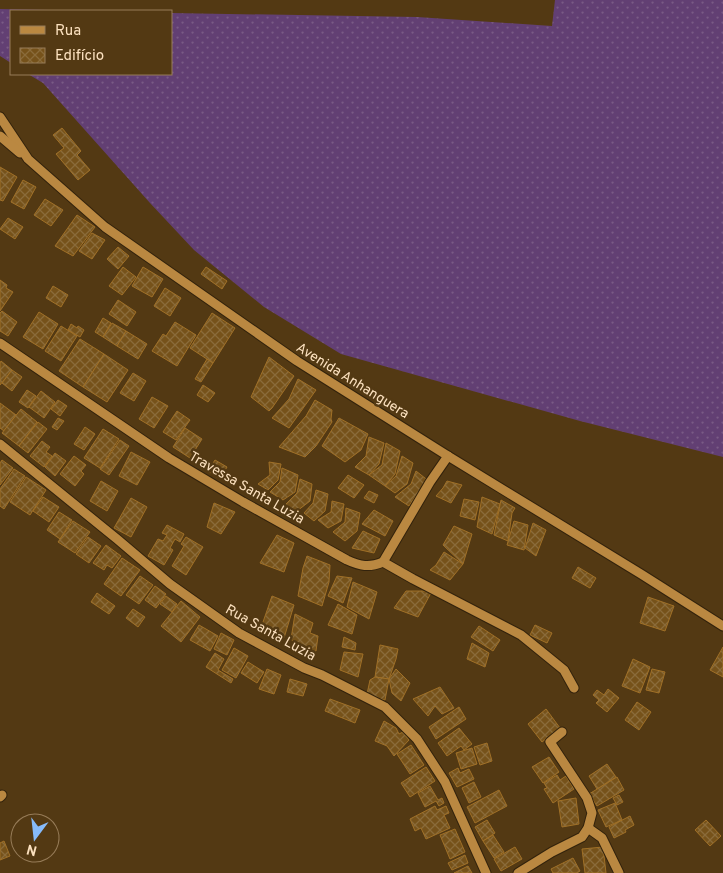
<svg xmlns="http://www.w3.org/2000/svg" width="723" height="873" font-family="Overpass,sans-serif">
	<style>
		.grass { fill: url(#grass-dots) }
		.building { fill: url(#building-cross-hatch); stroke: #a07027 }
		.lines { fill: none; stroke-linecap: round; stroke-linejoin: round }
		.minor-casing { stroke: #32220c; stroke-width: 11 }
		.minor { stroke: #ba8841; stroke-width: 9 }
		.labels { text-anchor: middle; stroke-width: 5; stroke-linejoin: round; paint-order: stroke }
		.street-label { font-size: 14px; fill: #fce1bf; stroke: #533913 }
	</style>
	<defs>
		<pattern id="grass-dots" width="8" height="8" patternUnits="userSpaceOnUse" patternTransform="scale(1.25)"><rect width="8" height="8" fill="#623f73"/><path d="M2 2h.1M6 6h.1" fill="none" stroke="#795a85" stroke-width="1.8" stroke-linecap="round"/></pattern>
		<pattern id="building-cross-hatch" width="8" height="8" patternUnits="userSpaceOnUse" patternTransform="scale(1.25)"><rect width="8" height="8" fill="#76521a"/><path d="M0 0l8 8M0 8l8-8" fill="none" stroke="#8a6b3a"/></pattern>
	</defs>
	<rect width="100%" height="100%" fill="#533913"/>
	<!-- grass -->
	<g class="grass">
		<path d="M555,0H723V457L580,421L341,354L264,307L194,250L150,203L43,83L28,74H171V13L417,17L552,26Z"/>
		<path d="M0,9L97,11H11V63L0,56Z"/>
	</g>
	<!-- building -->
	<g class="building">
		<path d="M62,128L81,151L77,155L90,170L78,180L56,154L64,148L53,135Z"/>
		<path d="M0,167L17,177L3,201L0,200Z"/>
		<path d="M23,180L36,187L24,209L11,202Z"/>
		<path d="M45,199L63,210L51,226L34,215Z"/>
		<path d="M77,215L95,227L73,256L55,246Z"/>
		<path d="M8,218L23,227L15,239L0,229Z"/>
		<path d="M92,233L105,240L92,259L79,251Z"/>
		<path d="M118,247L129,256L118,269L107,259Z"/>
		<path d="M123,267L136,277L122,295L109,286Z"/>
		<path d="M143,267L163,279L152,297L132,286Z"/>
		<path d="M206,267L227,281L222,289L201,274Z"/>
		<path d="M0,280L7,285L6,288L13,292L0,311Z"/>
		<path d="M53,286L68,295L61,307L46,298Z"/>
		<path d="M165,288L181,298L170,316L154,306Z"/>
		<path d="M118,300L136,312L127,326L109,314Z"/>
		<path d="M2,311L17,322L8,336L0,331V313Z"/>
		<path d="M39,312L58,324L43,349L23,337Z"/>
		<path d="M212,313L235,328L213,363L190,348Z"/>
		<path d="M103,318L111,323L103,337L95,332Z"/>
		<path d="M175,322L196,335L177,366L152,351L163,334L166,336Z"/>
		<path d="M112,323L126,331L117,346L103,337Z"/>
		<path d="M71,324L77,328L78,326L84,330L80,337L68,330Z"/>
		<path d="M61,326L77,336L61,361L45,351Z"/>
		<path d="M126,331L147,344L138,359L117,346Z"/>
		<path d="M80,339L104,354L83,387L59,371Z"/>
		<path d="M104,354L128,370L107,402L83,387Z"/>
		<path d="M269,357L294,376L272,408L269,411L251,397Z"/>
		<path d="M207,359L213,363L201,382L195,379Z"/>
		<path d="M1,361L12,370L0,385V363Z"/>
		<path d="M12,370L22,377L12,391L2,383Z"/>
		<path d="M133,373L146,381L134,401L120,393Z"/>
		<path d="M298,379L316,390L289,428L272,418L289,399Z"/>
		<path d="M203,385L215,393L208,402L197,395Z"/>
		<path d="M27,390L36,396L28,408L19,402Z"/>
		<path d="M41,391L55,402L44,418L29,407Z"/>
		<path d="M152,397L168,406L154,428L139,419Z"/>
		<path d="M58,400L67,406L60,416L51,409Z"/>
		<path d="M315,400L332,410L331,419L332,422L316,446L305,457L279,447L306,416Z"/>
		<path d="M0,403L16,415L4,431L0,428Z"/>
		<path d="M21,409L37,422L19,446L2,433Z"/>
		<path d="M177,411L190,420L176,440L163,432Z"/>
		<path d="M58,418L64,421L57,430L52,427Z"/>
		<path d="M339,418L368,434L361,450L345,462L322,446Z"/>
		<path d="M38,422L47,429L28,453L19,446Z"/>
		<path d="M85,427L95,434L84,450L74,444Z"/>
		<path d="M185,428L202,439L190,458L173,447Z"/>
		<path d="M103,429L119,439L100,468L84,458Z"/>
		<path d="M369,437L384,443L379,464L369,475L355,467L366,456Z"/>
		<path d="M120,440L129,446L109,475L100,469Z"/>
		<path d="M42,441L50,447L46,452L52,456L44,467L30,456Z"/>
		<path d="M386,443L400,451L395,474L385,486L369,475L382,465Z"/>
		<path d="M131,452L150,462L137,485L119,476Z"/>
		<path d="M55,453L66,461L55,476L45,467Z"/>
		<path d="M74,456L86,465L81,471L84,474L75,486L60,474Z"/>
		<path d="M402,456L413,463L407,484L395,493L385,486L396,476Z"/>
		<path d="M2,460L13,468L0,485V463Z"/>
		<path d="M215,460L227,467L220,479L208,471Z"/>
		<path d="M269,462L281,464L278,480L268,490L258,484L270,475Z"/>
		<path d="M282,468L298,475L295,492L283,500L270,492L280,482Z"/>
		<path d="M14,469L25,476L4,509L0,506V489Z"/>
		<path d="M416,471L430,482L419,491L409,506L395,497L411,484Z"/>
		<path d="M348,475L364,485L354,498L338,488Z"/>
		<path d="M26,477L46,490L30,515L10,502Z"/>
		<path d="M300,479L312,484L310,501L297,511L285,505L297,493Z"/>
		<path d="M101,481L118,491L107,511L90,501Z"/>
		<path d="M447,481L462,485L451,503L436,496L443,488Z"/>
		<path d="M316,490L328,494L325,511L314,521L304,513L313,503Z"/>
		<path d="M369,491L378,495L374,503L364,498Z"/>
		<path d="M43,497L59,507L49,522L33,511Z"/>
		<path d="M482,497L500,504L492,534L477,527Z"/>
		<path d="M131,498L147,507L131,537L114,528Z"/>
		<path d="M464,499L479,502L475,520L460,516Z"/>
		<path d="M501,500L515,508L512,513L508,541L494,535Z"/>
		<path d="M332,501L344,504L341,521L328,528L318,520L331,512Z"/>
		<path d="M214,503L235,512L221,534L207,527Z"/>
		<path d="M346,508L360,513L357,531L345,541L333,532L345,522Z"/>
		<path d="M374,510L393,521L385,536L362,524Z"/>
		<path d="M59,512L72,520L60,539L47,530Z"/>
		<path d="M73,521L90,532L75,553L58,542Z"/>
		<path d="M514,521L528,525L524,550L507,545Z"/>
		<path d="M533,523L546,530L536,556L525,548Z"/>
		<path d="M167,525L184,534L180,542L175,539L170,548L173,550L164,565L148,556L158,539L163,541L167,535L162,533Z"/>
		<path d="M454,526L472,534L463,564L443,545Z"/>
		<path d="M363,531L380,539L374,553L352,548Z"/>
		<path d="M277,535L294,543L284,572L260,563Z"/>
		<path d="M88,537L101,546L89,563L76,554Z"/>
		<path d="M186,537L203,547L186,575L172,566L184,546L181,544Z"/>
		<path d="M106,545L121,556L112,568L107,565L104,570L93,563Z"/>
		<path d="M444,552L463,564L450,580L430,570L436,565Z"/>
		<path d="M307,556L330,565L329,582L322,606L298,596L303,568Z"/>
		<path d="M122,558L140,570L121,596L104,584Z"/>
		<path d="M578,567L596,578L590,588L572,578Z"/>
		<path d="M140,576L153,585L139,604L126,595Z"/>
		<path d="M337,576L352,578L343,603L328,596Z"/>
		<path d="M353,582L377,592L369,619L347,607Z"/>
		<path d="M155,586L166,594L156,608L145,600Z"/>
		<path d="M406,591H432L418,617L394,608Z"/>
		<path d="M97,593L115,606L109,614L91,602Z"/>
		<path d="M166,596L177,604L172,612L160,604Z"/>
		<path d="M272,596L294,605L284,638L262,625Z"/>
		<path d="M648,597L674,606L665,631L640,623Z"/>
		<path d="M181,601L200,617L181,642L161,626Z"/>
		<path d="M338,604L357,615L352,634L328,625Z"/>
		<path d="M133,609L145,617L138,627L126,618Z"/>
		<path d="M295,614L313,623L310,633L318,636L316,651L310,653L296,645L291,639Z"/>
		<path d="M199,625L218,636L210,651L190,640Z"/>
		<path d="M535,625L552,633L547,643L530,635Z"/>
		<path d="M479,626L500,640L493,651L471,637Z"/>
		<path d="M221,633L234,640L227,655L214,649Z"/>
		<path d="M344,637L356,643L355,650L342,647Z"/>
		<path d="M472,643L489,653L485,667L467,659Z"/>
		<path d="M380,645L398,649L396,659L389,679L375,677Z"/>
		<path d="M723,647V677L710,670Z"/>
		<path d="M234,648L248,656L236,678L222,670Z"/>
		<path d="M344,652L363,654L358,677L340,670Z"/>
		<path d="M215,653L224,659L218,670L233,679L231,683L206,667Z"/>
		<path d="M633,659L650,667L640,693L622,686Z"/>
		<path d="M248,662L264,672L257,683L241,673Z"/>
		<path d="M267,669L281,675L274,694L259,689Z"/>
		<path d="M396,669L410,683L401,701L392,693L389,679Z"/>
		<path d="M652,669L665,672L659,693L646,690Z"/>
		<path d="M375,677L389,679L385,700L378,699L367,694L370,680Z"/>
		<path d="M290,679L307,684L303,696L287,692Z"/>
		<path d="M440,687L454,708L442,714L435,706L428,716L413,699Z"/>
		<path d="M608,689L619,698L607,712L596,703L599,700L593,695L597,690L604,695Z"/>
		<path d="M330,699L360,710L355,723L325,711Z"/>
		<path d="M637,702L651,712L639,730L625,720Z"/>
		<path d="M459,707L466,719L436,739L429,727Z"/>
		<path d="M546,709L560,728L542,742L528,724Z"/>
		<path d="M384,721L396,728L399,734L403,732L409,740L394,756L387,746L375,741Z"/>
		<path d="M459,728L472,744L464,750L461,746L447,756L438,743Z"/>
		<path d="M487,743L492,761L480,765L474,747Z"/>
		<path d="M411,745L424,765L410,774L397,754Z"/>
		<path d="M472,748L477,764L461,769L456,753Z"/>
		<path d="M549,757L559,772L543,783L532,767Z"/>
		<path d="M607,764L616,777L597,789L589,776Z"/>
		<path d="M426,767L435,781L410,797L401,783Z"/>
		<path d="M458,768L460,773L469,769L474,779L457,787L449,773Z"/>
		<path d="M557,775L560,780L566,776L574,789L553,803L544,789L547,788L544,783Z"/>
		<path d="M617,777L624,790L597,806L589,794Z"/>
		<path d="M474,782L481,797L469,803L462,788Z"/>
		<path d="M430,786L438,800L442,798L444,803L439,806L436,801L425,807L418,793Z"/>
		<path d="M499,790L507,806L475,823L467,807Z"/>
		<path d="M619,795L623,802L617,805L613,798Z"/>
		<path d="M576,798L579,824L562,827L558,801Z"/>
		<path d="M615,803L622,820L606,827L598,810Z"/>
		<path d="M435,806L437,810L446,806L449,813L444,815L450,828L426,839L421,828L415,831L410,819Z"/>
		<path d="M630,816L634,825L625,830L626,832L614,838L609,827Z"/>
		<path d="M487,820L495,833L483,841L475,827Z"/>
		<path d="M706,820L721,836L710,846L695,830Z"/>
		<path d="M455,829L465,852L450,859L440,835Z"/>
		<path d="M493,835L504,852L494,858L483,841Z"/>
		<path d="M4,841L10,856L0,860V843Z"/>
		<path d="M515,847L522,859L501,871L494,859Z"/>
		<path d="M603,847L606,873H585L582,849Z"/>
		<path d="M465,855L468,863L452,870L448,863Z"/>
		<path d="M573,858L580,871L577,873H553L551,869Z"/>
		<path d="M468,866L472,873H454Z"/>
	</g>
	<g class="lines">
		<!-- minor casing -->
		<g class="minor-casing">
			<g id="minor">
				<path d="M0,117L28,159L105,227L297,361L448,456L641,574L723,626"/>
				<path d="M0,136L20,153"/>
				<path d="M0,343L169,458L243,502L347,560C360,566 369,568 383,562L430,482L448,456"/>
				<path d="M0,444L117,539L170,584L239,633L304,668L322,675L385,707L417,739L445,782L486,873"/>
				<path d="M383,562L413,579L521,635L564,670L574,688"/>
				<path d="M0,797L2,795"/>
				<path d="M588,828L602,838L619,873"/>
				<path d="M518,873L552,852L582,837L588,828L592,813L587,798L550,742L562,732"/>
			</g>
		</g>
		<!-- minor -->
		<use href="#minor" class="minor"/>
	</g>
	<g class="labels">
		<!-- street labels -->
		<g class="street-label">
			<text transform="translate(353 380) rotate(32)" y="5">Avenida Anhanguera</text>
			<text transform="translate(247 487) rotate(30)" y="5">Travessa Santa Luzia</text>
			<text transform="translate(271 632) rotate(29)" y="5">Rua Santa Luzia</text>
		</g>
	</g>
	<!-- legend -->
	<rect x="10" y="10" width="162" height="65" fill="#533913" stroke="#977c58"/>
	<rect x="20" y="26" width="25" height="8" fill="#ba8841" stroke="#977c58"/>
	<text x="55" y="35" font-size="15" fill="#fce1bf">Rua</text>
	<rect x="20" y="48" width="25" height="15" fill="url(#building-cross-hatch)" stroke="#977c58"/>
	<text x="55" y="60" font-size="15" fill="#fce1bf">Edifício</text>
	<!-- north arrow -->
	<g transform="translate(35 838) rotate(195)"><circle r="24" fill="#533913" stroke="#977c58"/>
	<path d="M0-4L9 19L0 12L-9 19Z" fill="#86bbfb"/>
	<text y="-8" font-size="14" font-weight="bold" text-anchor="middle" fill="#fce1bf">N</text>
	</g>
</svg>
